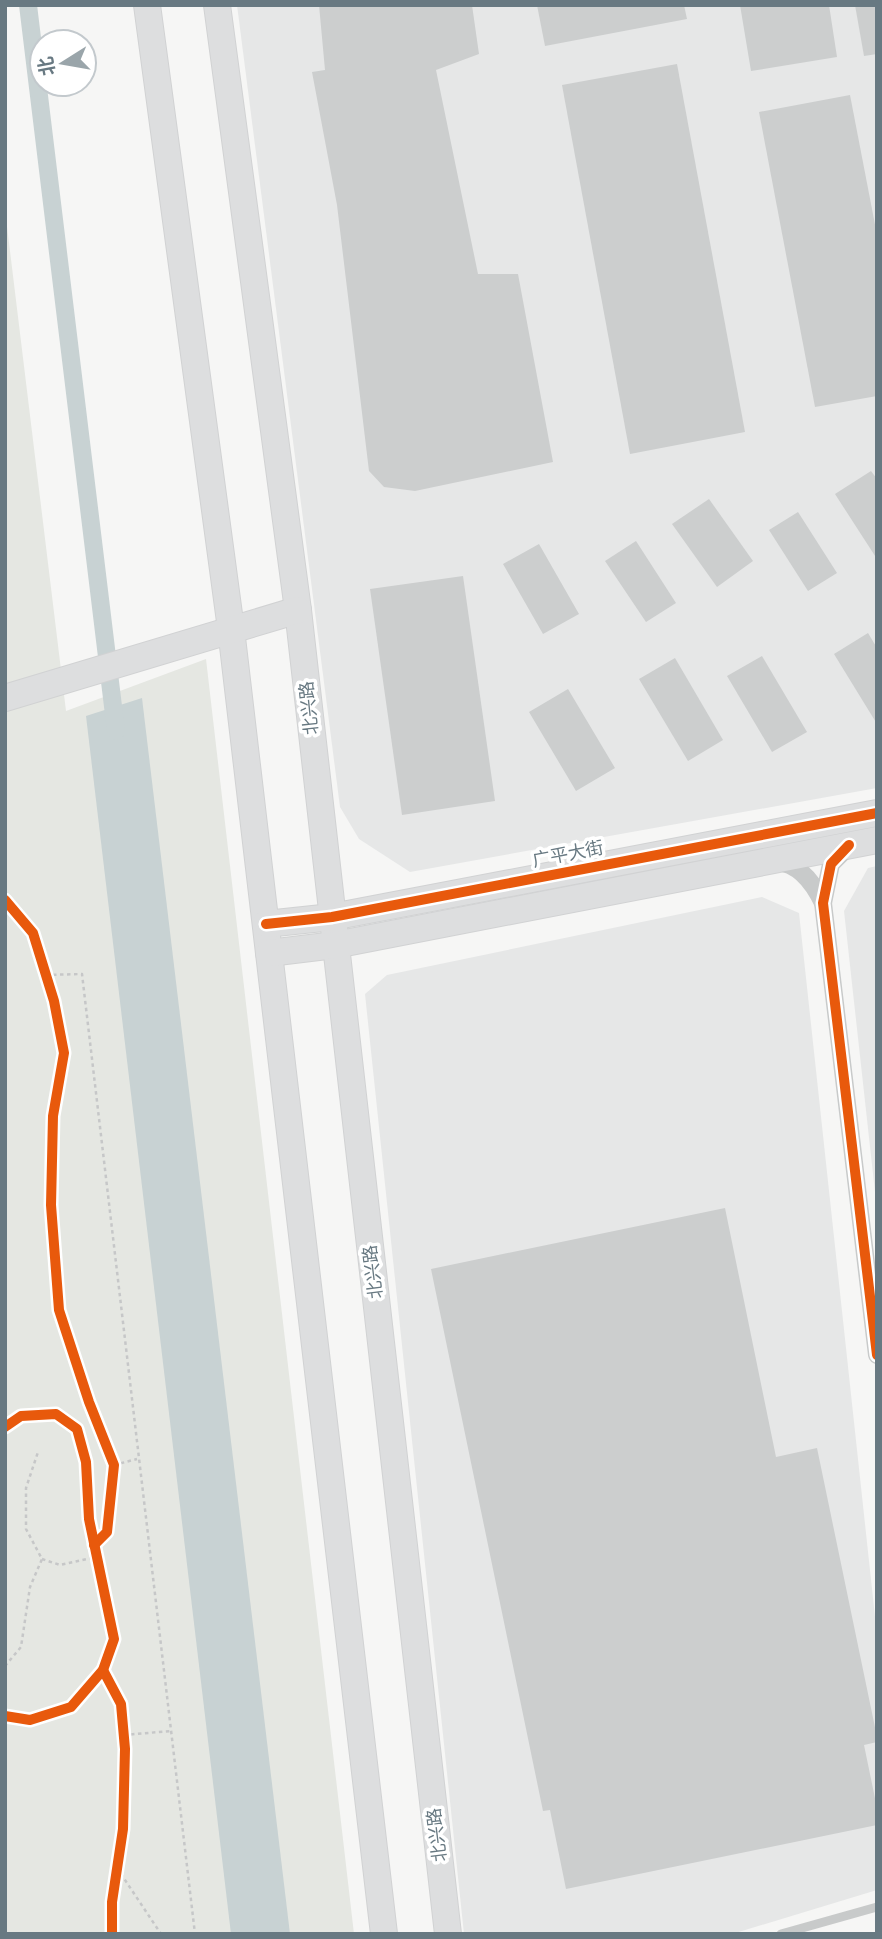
<svg xmlns="http://www.w3.org/2000/svg" width="882" height="1939" font-family="'Fira Sans','Noto Sans SC',sans-serif">
	<style>
		.built { fill: #e6e7e7 }
		.green { fill: #e5e7e2 }
		.water { fill: #c8d2d3 }
		.lines { fill: none; stroke-linecap: round; stroke-linejoin: round }
		.canal { stroke: #c8d2d3; stroke-width: 18 }
		.building { fill: #cccece }
		.secondary-casing { stroke: #d1d2d3; stroke-width: 28 }
		.path { stroke: #c6c7c8; stroke-width: 2.5; stroke-dasharray: 3.5 3.5; stroke-linecap: butt }
		.lane { stroke: #c8caca; stroke-width: 9 }
		.street { stroke: #c8caca; stroke-width: 18 }
		.secondary { stroke: #dddedf; stroke-width: 26 }
		.cycleway-casing { stroke: #fff; stroke-width: 15 }
		.cycleway { stroke: #e8590c; stroke-width: 10 }
		.labels { text-anchor: middle; stroke-width: 7; stroke-linejoin: round; paint-order: stroke }
		.street-label { font-size: 18px; fill: #687982; stroke: #fff }
	</style>
	<rect width="100%" height="100%" fill="#f6f6f5"/>
	<!-- built -->
	<g class="built">
		<path d="M237,5H877V788L410,872L359,839L340,807Z"/>
		<path d="M877,866V1210L844,911L868,868Z"/>
		<path d="M762,897L799,913L877,1635V1890L732,1934H464L365,994L387,975Z"/>
	</g>
	<!-- green -->
	<path class="green" d="M5,210L66,711L206,659L354,1934H5Z"/>
	<!-- water -->
	<path class="water" d="M142,698L290,1934H231L86,716Z"/>
	<g class="lines">
		<!-- canal -->
		<path class="canal" d="M28,5L116,731"/>
	</g>
	<!-- building -->
	<g class="building">
		<path d="M319,5H472L479,54L436,70L478,274H518L553,462L415,491L384,487L369,471L337,205L312,72L325,70Z"/>
		<path d="M537,5H684L687,19L545,46Z"/>
		<path d="M740,5H829L837,57L751,71Z"/>
		<path d="M855,5H877V54L864,56Z"/>
		<path d="M677,64L745,432L630,454L562,85Z"/>
		<path d="M850,95L877,235V396L815,407L759,112Z"/>
		<path d="M871,471L877,479V559L835,494Z"/>
		<path d="M709,499L753,561L717,587L672,524Z"/>
		<path d="M798,512L837,573L808,591L769,530Z"/>
		<path d="M636,541L676,603L646,622L605,561Z"/>
		<path d="M539,544L579,614L543,634L503,564Z"/>
		<path d="M463,576L495,801L402,815L370,589Z"/>
		<path d="M868,633L877,648V724L834,654Z"/>
		<path d="M762,656L807,732L772,752L727,676Z"/>
		<path d="M675,658L723,740L688,761L639,679Z"/>
		<path d="M568,689L615,768L576,791L529,712Z"/>
		<path d="M725,1208L776,1457L817,1448L877,1737V1742L864,1745L877,1808V1825L566,1889L550,1810L543,1811L431,1269Z"/>
	</g>
	<g class="lines">
		<!-- secondary casing -->
		<g class="secondary-casing">
			<g id="secondary">
				<path d="M147,5L231,629L384,1934"/>
				<path d="M217,5L298,610L448,1934"/>
				<path d="M5,698L298,610"/>
				<path d="M266,924L332,917L877,813"/>
				<path d="M269,953L335,945L877,840"/>
			</g>
		</g>
		<!-- path -->
		<g class="path">
			<path d="M46,975L82,974L195,1934"/>
			<path d="M114,1465L137,1459"/>
			<path d="M42,1559L60,1565L96,1557"/>
			<path d="M5,1666L21,1647L30,1587L42,1559L26,1529V1488L38,1452"/>
			<path d="M124,1735L171,1731"/>
			<path d="M117,1868L161,1934"/>
		</g>
		<!-- lane -->
		<path class="lane" d="M781,1934L877,1907"/>
		<!-- street -->
		<g class="street">
			<path d="M849,846L831,864L823,903L877,1355"/>
			<path d="M776,862C799,863 814,884 823,903"/>
		</g>
		<!-- secondary -->
		<use href="#secondary" class="secondary"/>
		<!-- cycleway casing -->
		<g class="cycleway-casing">
			<g id="cycleway">
				<path d="M849,845L831,864L823,903L877,1355"/>
				<path d="M5,900L33,933L54,1001L64,1053L53,1116L51,1205L59,1310L89,1402L114,1465L107,1532L94,1545"/>
				<path d="M266,924L332,917L877,813"/>
				<path d="M5,1427L21,1416L56,1414L77,1429L86,1462L89,1519L114,1639L103,1670L71,1707L30,1720L5,1716"/>
				<path d="M103,1670L121,1704L125,1749L123,1829L112,1902V1934"/>
			</g>
		</g>
		<!-- cycleway -->
		<use href="#cycleway" class="cycleway"/>
	</g>
	<g class="labels">
		<!-- street labels -->
		<g class="street-label">
			<text transform="translate(309 708) rotate(-96)" y="6">北兴路</text>
			<text transform="translate(568 854) rotate(-11)" y="6">广平大街</text>
			<text transform="translate(373 1272) rotate(-97)" y="6">北兴路</text>
			<text transform="translate(437 1835) rotate(-97)" y="6">北兴路</text>
		</g>
	</g>
	<!-- border -->
	<rect width="882" height="1939" fill="none" stroke="#687982" stroke-width="14"/>
	<!-- north arrow -->
	<g transform="translate(63 63) rotate(259)"><circle r="33" fill="#ffffff" stroke="#c3c9cd" stroke-width="2"/>
	<path d="M0-5L12 26L0 18L-12 26Z" fill="#9aa5aa"/>
	<text y="-10" font-size="19" font-weight="bold" text-anchor="middle" fill="#687982">北</text>
	</g>
</svg>
